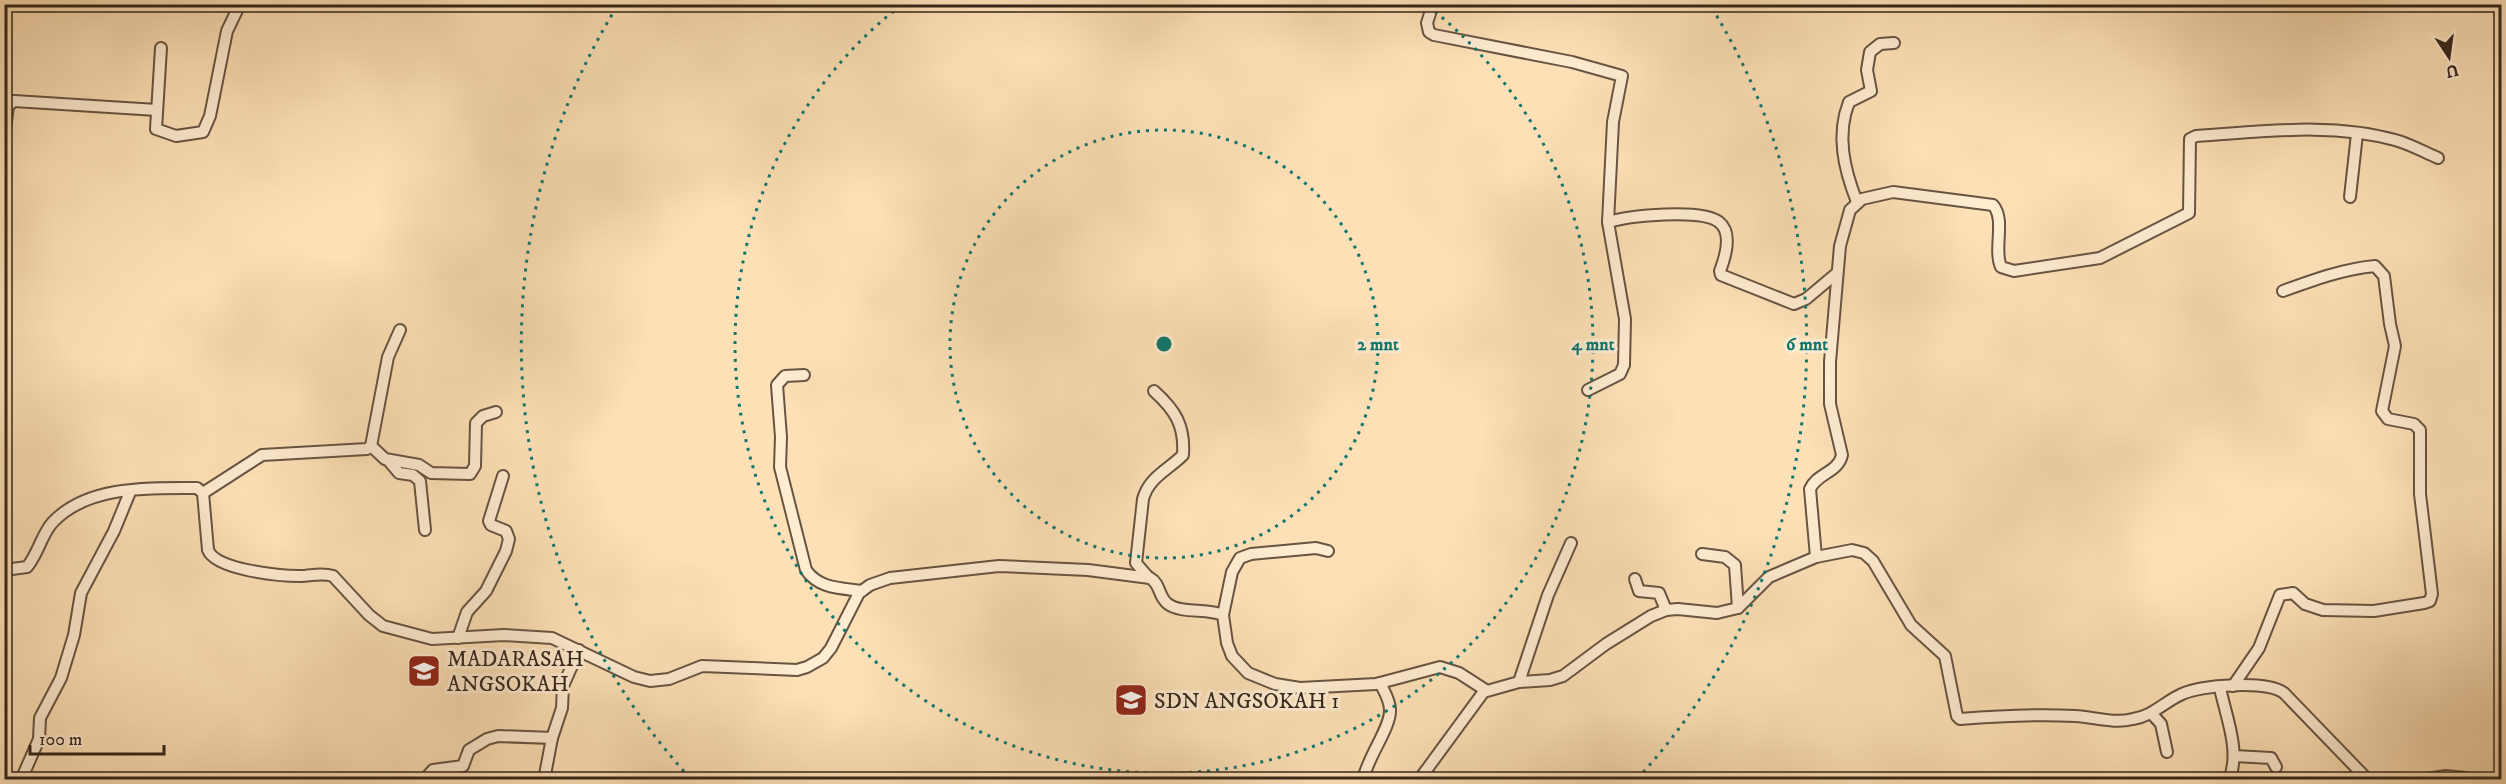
<svg xmlns="http://www.w3.org/2000/svg" width="2506" height="784" font-family="'IM FELL DW Pica',serif">
	<style>
		.lines { fill: none; stroke-linecap: round; stroke-linejoin: round }
		.street-casing { stroke: #675442; stroke-width: 14 }
		.street { stroke: #feebd0; stroke-width: 10 }
		.ring { fill: none; stroke: #0f766e; stroke-width: 3; stroke-dasharray: 3 6 }
		.labels { text-anchor: middle; stroke-width: 6; stroke-linejoin: round; paint-order: stroke }
		.poi-label { font-size: 22px; fill: #35261c; stroke: #feebd0; text-anchor: start }
		.centre { fill: #0f766e; stroke: #feebd0; stroke-width: 3 }
		.ring-label { font-size: 18px; text-anchor: middle; font-weight: bold; fill: #0f766e; stroke: #feebd0; stroke-width: 6; stroke-linejoin: round; paint-order: stroke }
	</style>
	<rect width="100%" height="100%" fill="#fde0b6"/>
	<filter id="stains"><feTurbulence type="fractalNoise" baseFrequency=".00333" numOctaves="4"/><feColorMatrix values="0 0 0 0 .2 0 0 0 0 .09 0 0 0 0 .02 0 0 0 .5 -.17"/></filter>
	<radialGradient id="worn" r=".72"><stop offset=".6" stop-color="#630" stop-opacity="0"/><stop offset="1" stop-color="#630" stop-opacity=".3"/></radialGradient>
	<g class="lines">
		<!-- street casing -->
		<g class="street-casing">
			<g id="street">
				<path d="M1433,4L1427,23L1429,32L1434,35L1572,62L1622,76L1613,122L1608,222L1625,319L1624,365L1620,374L1588,390"/>
				<path d="M161,48L156,129L176,136L203,132L210,116L227,31L240,4"/>
				<path d="M4,138L8,106L14,101L157,110"/>
				<path d="M2350,197L2357,134"/>
				<path d="M1857,202C1844,169 1836,135 1849,102L1871,91L1867,70L1870,52L1880,44L1894,43"/>
				<path d="M1608,222C1629,216 1701,208 1719,222C1733,233 1725,258 1720,271L1721,275L1794,304L1806,299L1837,273"/>
				<path d="M804,375L785,376L777,385L781,437L780,467L806,570C819,589 841,588 862,591"/>
				<path d="M371,446L385,459L419,465L431,473L470,474L475,466L476,423L483,416L496,412"/>
				<path d="M388,460L399,473L413,475L420,481L425,530"/>
				<path d="M203,493L262,455L367,449L371,446L388,357L400,330"/>
				<path d="M1702,554L1725,557L1735,565L1738,608"/>
				<path d="M1816,557L1810,489C1817,473 1838,473 1842,455L1830,404V362L1840,246L1850,210L1862,199L1893,192L1993,205C2006,220 1993,249 2001,267L2014,271L2100,258L2189,213L2190,139L2196,136C2262,132 2331,122 2395,140C2410,144 2424,152 2438,158"/>
				<path d="M4,570L27,567C38,554 41,536 52,523C87,485 149,488 197,488L203,493L208,550C216,570 280,576 300,576C311,576 321,572 333,576L369,615L383,626L432,639L504,635L552,638L634,677L650,681L669,679L702,666L797,670L807,667L823,658L831,648L859,593L870,585L890,578L999,566L1088,570L1150,578C1161,584 1158,597 1168,604C1182,614 1207,608 1223,615L1227,643L1232,656L1248,673L1275,684L1300,688L1376,684L1440,667L1459,673L1487,691L1519,682L1550,680L1563,676L1606,644L1651,616L1666,610L1678,609L1717,613L1738,608L1769,577L1816,557L1852,550L1864,553L1873,561L1911,625L1945,656L1957,716L1960,719C1998,716 2036,714 2075,716C2095,717 2113,724 2133,719C2153,716 2164,702 2182,694C2202,685 2266,680 2284,693L2368,780"/>
				<path d="M1149,578L1136,563L1143,499C1149,477 1168,470 1183,455C1185,425 1175,410 1154,391"/>
				<path d="M1635,579L1639,591L1659,593L1666,610"/>
				<path d="M1223,615L1232,572L1240,558L1251,554L1316,548L1328,551"/>
				<path d="M458,638L467,612L486,591L506,551L509,539L506,531L491,525L489,521L503,476"/>
				<path d="M1519,682L1548,595L1571,543"/>
				<path d="M2233,686L2259,648L2280,595L2293,593L2305,604L2323,610L2374,611L2424,603L2430,601L2432,594L2420,494V430L2414,424L2388,419L2382,411L2395,346L2390,324L2384,276L2375,266C2343,269 2313,280 2283,291"/>
				<path d="M2220,688C2226,717 2241,751 2229,780"/>
				<path d="M2152,714L2161,724L2167,752"/>
				<path d="M2234,756L2271,758L2276,767"/>
				<path d="M21,780L39,739L40,718L61,678L74,635L81,593L114,531L130,492"/>
				<path d="M424,780L433,770L463,766L469,750L487,739L498,736L552,738L562,708L563,686L579,650"/>
				<path d="M544,780L552,738"/>
				<path d="M1363,780C1367,758 1391,727 1390,710C1390,700 1384,691 1380,683"/>
				<path d="M1419,780L1485,690"/>
				<path d="M2419,780L2446,776L2486,780"/>
			</g>
		</g>
		<!-- street -->
		<use href="#street" class="street"/>
	</g>
	<!-- distance rings -->
	<g class="ring">
		<circle cx="1164" cy="344" r="214"/>
		<path d="M1428 6A429 429 0 1 1 900 6"/>
		<path d="M690 778A643 643 0 0 1 616 8M1712 8A643 643 0 0 1 1638 778"/>
	</g>
	<!-- icons -->
	<defs>
		<g id="school-square" transform="scale(1.725)"><rect x="-9" y="-9" width="18" height="18" rx="4" fill="#8f2418" stroke="#feebd0"/><path d="M0-5L7-2L0 1L-7-2ZM-4 1L0 2.5L4 1V4Q0 6-4 4Z" fill="#fff"/></g>
	</defs>
	<g fill-rule="evenodd">
		<use href="#school-square" x="424" y="671"/>
		<use href="#school-square" x="1131" y="700"/>
	</g>
	<g class="labels">
		<!-- poi labels -->
		<g class="poi-label">
			<text x="447" y="666">MADARASAH<tspan x="447" dy="25">ANGSOKAH</tspan></text>
			<text x="1154" y="708">SDN ANGSOKAH 1</text>
		</g>
	</g>
	<circle cx="1164" cy="344" r="9" class="centre"/>
	<g class="ring-label">
		<text x="1378" y="350">2 mnt</text>
		<text x="1593" y="350">4 mnt</text>
		<text x="1807" y="350">6 mnt</text>
	</g>
	<!-- margin -->
	<rect width="2506" height="784" fill="none" stroke="#fde0b6" stroke-width="24"/>
	<rect x="6" y="6" width="2494" height="772" fill="none" stroke="#35261c" stroke-width="3"/>
	<rect x="12" y="12" width="2482" height="760" fill="none" stroke="#35261c" stroke-width="1.5"/>
	<!-- north arrow -->
	<g transform="translate(2449 57) rotate(167)" stroke="#feebd0" stroke-width="4.5" paint-order="stroke">
	<path d="M0-4.5L10 22L0 15L-10 22Z" fill="#35261c"/>
	<text y="-9" font-size="16" font-weight="bold" text-anchor="middle" fill="#35261c">U</text>
	</g>
	<!-- scale -->
	<path d="M30 745v9h134v-9" fill="none" stroke="#35261c" stroke-width="3"/>
	<text x="39" y="745" font-size="18" fill="#35261c" stroke="#feebd0" stroke-width="4.5" paint-order="stroke">100 m</text>
	<rect width="100%" height="100%" filter="url(#stains)"/>
	<rect width="100%" height="100%" fill="url(#worn)"/>
</svg>
